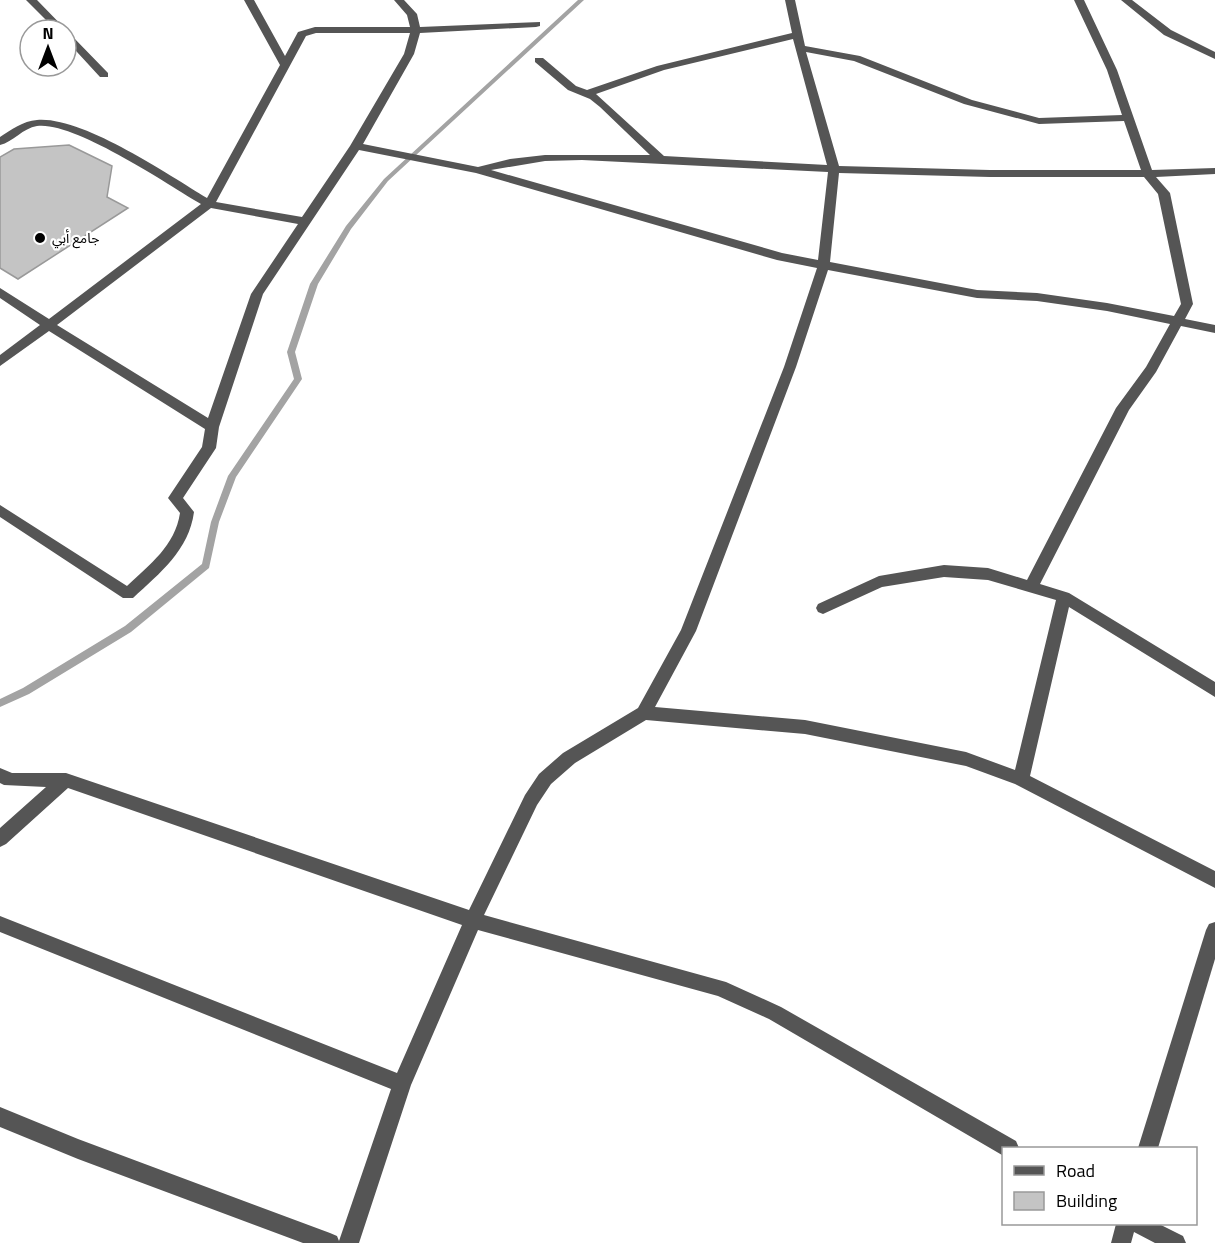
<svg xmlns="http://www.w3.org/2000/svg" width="1215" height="1243" font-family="'Titillium Web','Noto Sans Arabic',sans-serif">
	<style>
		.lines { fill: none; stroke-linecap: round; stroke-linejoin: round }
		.stream { fill: #a3a3a3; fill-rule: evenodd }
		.building { fill: #c4c4c4; stroke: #999; stroke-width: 1.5 }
		.minor { fill: #555; fill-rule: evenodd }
		.poi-dot { fill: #000; stroke: #fff; stroke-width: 2 }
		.labels { text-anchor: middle; stroke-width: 4.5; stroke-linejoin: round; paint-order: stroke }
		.far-poi-label { font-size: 14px; fill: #000; stroke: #fff; text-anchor: start }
	</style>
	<rect width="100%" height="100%" fill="#fff"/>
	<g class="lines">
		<!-- stream -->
		<path class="stream" d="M578,0H584L388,181L351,229L318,284L295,352L302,379L236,477L219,522L209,568L131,632L29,694L0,707V699L23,688L125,626L202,564L211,522L228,476L294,379L287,352L310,284L346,226L384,179Z"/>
	</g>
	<!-- building -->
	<path class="building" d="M69,145L112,166L107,197L128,208L18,279L0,268V157L14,149Z"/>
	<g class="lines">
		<!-- minor -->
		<g class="minor">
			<path d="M26,0H37L108,73V77H100L66,40V30H56Z"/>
			<path d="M244,0H254L285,56L298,32L315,27H410L407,15L394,0H404L417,14L420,27L540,22V26L536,27L420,33L414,54L363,144L478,167L510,159L545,155H650L600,107L590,99L568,90L535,62V58H543L576,86L587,90L657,66L792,33L785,0H795L805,46L860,56L972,100L1039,118L1122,115L1107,70L1074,0H1084L1117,70L1152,170L1215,168V174L1156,177L1170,193L1193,304L1185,319L1215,325V333L1181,326L1156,372L1129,410L1040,584L1069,593L1215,682V697L1069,607L1030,776L1215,871V888L1015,784L966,766L805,734L646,720L575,763L551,784L537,805L484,915L726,982L781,1007L1016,1141L1019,1148H1004L1002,1155L769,1019L718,996L478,930L411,1085L359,1243H303L78,1159L0,1127V1107L78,1139L330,1233L337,1236L339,1241L391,1089L0,932V916L397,1073L462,925L68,788L6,844L0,847V828L46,787L4,785L0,783V768L12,773H66L469,910L525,795L539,774L563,753L638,708L681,630L784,367L817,268L777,260L476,173L359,150L263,294L219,427L216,448L183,498L194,512C189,550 160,573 133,598H123L0,517V505L127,586C150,564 175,546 180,513L168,498L202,447L205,429L49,331L0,366V355L40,325L0,298V288L49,319L201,204C167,184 74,121 37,126C23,128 13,142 0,145V137C11,130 23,121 37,120C82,116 167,174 207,198L280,65ZM316,33H410L404,54L350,146L302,217L216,202L306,36ZM793,39L827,165L664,156L596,94L664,70ZM806,52L854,61L964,104L1039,124L1124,121L1141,170H990L839,166ZM582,160L828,172L818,260L782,253L491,170L545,161ZM839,173L990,177H1144L1158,194L1181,304L1174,316L1107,303L1037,293L977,290L830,262ZM211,208L298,224L251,294L208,418L57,325ZM828,270L977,298L1037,301L1107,311L1170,324L1146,367L1116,408L1027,580L988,568L944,565L879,576L818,604L816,608L818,612L823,614L882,587L944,577L988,580L1056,600L1015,770L966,752L805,720L655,707L696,631L796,367Z"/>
			<path d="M1121,0H1132L1171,30L1215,52V59L1164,35Z"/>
			<path d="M1215,922V959L1158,1148H1138L1206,930L1209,924Z"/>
			<path d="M1116,1224H1159L1183,1236L1186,1243H1155L1134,1232L1131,1243H1111Z"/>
		</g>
	</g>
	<!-- markers -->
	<circle class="poi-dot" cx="40" cy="238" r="6"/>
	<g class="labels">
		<!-- far-poi labels -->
		<g class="far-poi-label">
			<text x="52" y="243">جامع أبي</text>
		</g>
	</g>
	<!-- legend -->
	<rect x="1002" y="1147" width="195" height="78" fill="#ffffff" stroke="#999999" stroke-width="1.5"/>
	<rect x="1014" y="1166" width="30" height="9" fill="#555555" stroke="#999999" stroke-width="1.5"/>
	<text x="1056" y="1177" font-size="18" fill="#000000">Road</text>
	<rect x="1014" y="1192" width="30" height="18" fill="#c4c4c4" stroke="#999999" stroke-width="1.5"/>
	<text x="1056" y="1207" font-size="18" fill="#000000">Building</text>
	<!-- north arrow -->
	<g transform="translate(48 48)"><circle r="28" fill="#ffffff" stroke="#999999" stroke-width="1.5"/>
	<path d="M0-4.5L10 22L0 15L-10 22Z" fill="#000000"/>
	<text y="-9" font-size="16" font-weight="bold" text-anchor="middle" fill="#000000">N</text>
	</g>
</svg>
